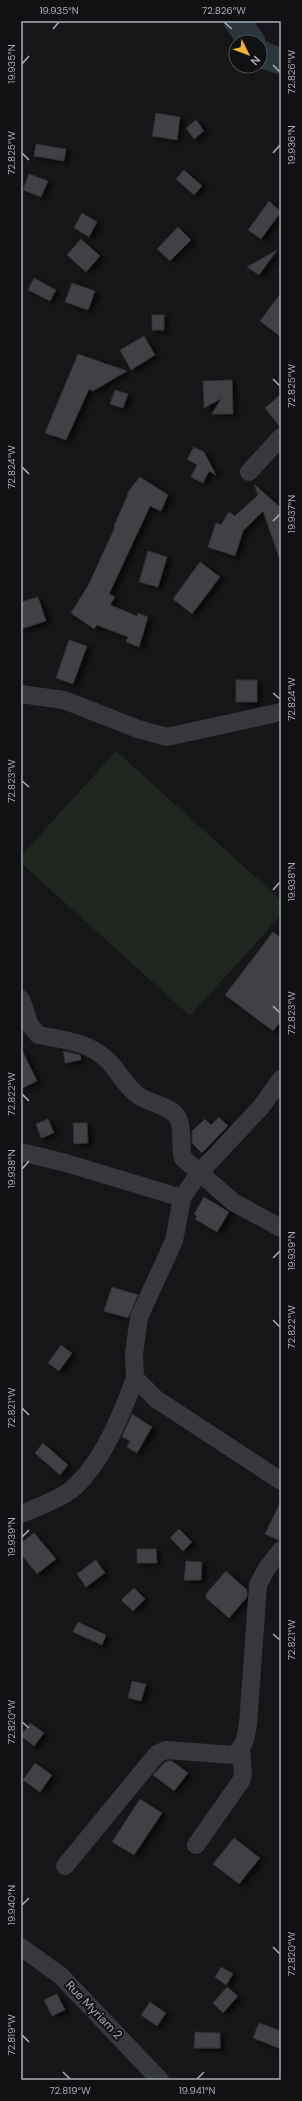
<svg xmlns="http://www.w3.org/2000/svg" width="302" height="2101" font-family="'DM Sans',sans-serif">
	<style>
		.green { fill: #1e261f }
		.lines { fill: none; stroke-linecap: round; stroke-linejoin: round }
		.river { stroke: #2c353c; stroke-width: 27 }
		.building { fill: #404145; stroke: #303034; filter: url(#shadow) }
		.street { stroke: #37383d; stroke-width: 18 }
		.ticks { fill: none; stroke: #a8adb8; stroke-width: 1.5 }
		.labels { text-anchor: middle; stroke-width: 4; stroke-linejoin: round; paint-order: stroke }
		.street-label { font-size: 12px; fill: #a8adb8; stroke: #111113 }
		.neatline { fill: none; stroke: #a8adb8; stroke-width: 1.5 }
		.ticks-label { font-size: 10px; text-anchor: middle; fill: #a8adb8 }
	</style>
	<defs>
		<filter id="shadow"><feDropShadow dx="4.5" dy="2.5" stdDeviation="2" flood-color="#0009"/></filter>
	</defs>
	<rect width="100%" height="100%" fill="#161618"/>
	<!-- green -->
	<path class="green" d="M116,751L281,900V915L190,1016L21,863V856Z"/>
	<g class="lines">
		<!-- river -->
		<g class="river">
			<path d="M237,21L252,42"/>
			<path d="M260,53L262,55L281,61"/>
		</g>
	</g>
	<!-- building -->
	<g class="building">
		<path d="M156,113L180,117L177,140L152,136Z"/>
		<path d="M196,120L204,131L194,139L186,128Z"/>
		<path d="M36,144L66,149L64,161L34,156Z"/>
		<path d="M184,170L202,186L194,195L176,179Z"/>
		<path d="M29,174L48,181L41,197L23,190Z"/>
		<path d="M269,201L281,212L261,239L248,230Z"/>
		<path d="M82,213L97,222L89,237L74,228Z"/>
		<path d="M178,227L191,240L170,261L157,249Z"/>
		<path d="M81,239L100,256L86,272L67,255Z"/>
		<path d="M277,250L259,275L247,267Z"/>
		<path d="M34,278L56,290L50,301L28,290Z"/>
		<path d="M72,283L95,291L88,310L65,302Z"/>
		<path d="M281,293V337L260,321Z"/>
		<rect x="152" y="315" width="12" height="15"/>
		<path d="M144,336L155,355L131,370L120,350Z"/>
		<path d="M78,354L127,371L93,391L89,389L66,440L45,433Z"/>
		<path d="M232,380L233,414H212L221,399L204,408L203,381Z"/>
		<path d="M115,390L128,394L123,408L110,404Z"/>
		<path d="M281,394V427H280L265,408Z"/>
		<path d="M194,447L204,452L216,475L209,471L203,483L191,477L197,465L187,459Z"/>
		<path d="M140,477L168,495L161,511L150,506L109,594L115,597L110,605L137,616L138,613L148,617L139,647L126,642L128,637L97,625L94,629L71,613L89,584L115,527L114,526L128,494L127,493Z"/>
		<path d="M254,484L281,508V557H279L263,511L243,531L235,556L208,547L216,523L221,525L229,512L235,516L258,495Z"/>
		<path d="M148,551L167,557L158,587L139,582Z"/>
		<path d="M200,562L220,577L192,614L173,599Z"/>
		<path d="M38,597L46,621L21,629V602Z"/>
		<path d="M69,640L87,646L73,684L56,678Z"/>
		<rect x="236" y="680" width="21" height="22"/>
		<path d="M273,932L281,938V1021L273,1031L225,995Z"/>
		<path d="M21,1048L37,1081L21,1089Z"/>
		<path d="M63,1051L80,1055L81,1060L65,1063Z"/>
		<path d="M219,1117L228,1126L202,1153L192,1143V1131L205,1119L211,1125Z"/>
		<path d="M48,1119L54,1133L41,1138L36,1124Z"/>
		<path d="M73,1123H87L88,1143L74,1144Z"/>
		<path d="M204,1197L229,1212L217,1232L195,1219L197,1216L194,1214Z"/>
		<path d="M112,1287L138,1295L128,1318L104,1311Z"/>
		<path d="M61,1345L72,1353L59,1371L48,1363Z"/>
		<path d="M132,1414L152,1427L137,1453L127,1447L130,1441L122,1437Z"/>
		<path d="M43,1443L68,1465L60,1475L35,1453Z"/>
		<path d="M281,1501V1540H278L265,1534Z"/>
		<path d="M179,1529L192,1542L183,1551L170,1538Z"/>
		<path d="M34,1533L56,1559L37,1574L21,1554V1543Z"/>
		<path d="M137,1549H156L157,1563H137Z"/>
		<path d="M96,1560L105,1573L86,1587L77,1574Z"/>
		<path d="M186,1561L202,1562L201,1580H184Z"/>
		<path d="M226,1571L247,1590V1597L229,1618L206,1598V1594Z"/>
		<path d="M134,1588L145,1599L133,1611L121,1600Z"/>
		<path d="M78,1622L106,1635L102,1645L73,1632Z"/>
		<path d="M132,1681L146,1684L141,1701L128,1698Z"/>
		<path d="M30,1723L44,1733L34,1746L21,1736Z"/>
		<path d="M168,1761H172L188,1773L174,1791L153,1775L164,1763Z"/>
		<path d="M35,1763L52,1775L40,1792L23,1780Z"/>
		<path d="M140,1799L162,1813L134,1855L112,1842Z"/>
		<path d="M234,1838L260,1858L239,1884L213,1864Z"/>
		<path d="M221,1967L233,1974L226,1985L215,1977Z"/>
		<path d="M227,1987L238,1996L223,2013L213,2003Z"/>
		<path d="M57,1994L65,2010L52,2016L44,2000Z"/>
		<path d="M150,2002L166,2013L157,2026L141,2015Z"/>
		<path d="M259,2023L281,2031V2049L253,2038Z"/>
		<path d="M195,2032L220,2033V2048H194Z"/>
	</g>
	<g class="lines">
		<!-- street -->
		<g class="street">
			<path d="M249,472L281,437"/>
			<path d="M21,694L64,700L138,729L167,737L281,712"/>
			<path d="M21,999L30,1025L38,1035C65,1040 92,1042 111,1064C120,1074 127,1088 139,1096C150,1104 171,1105 178,1118C184,1130 179,1145 183,1158L233,1202L281,1228"/>
			<path d="M281,1079L261,1107L199,1173L182,1198L174,1241L139,1317L134,1354L135,1378L156,1399L281,1481"/>
			<path d="M21,1152L66,1163L182,1198"/>
			<path d="M21,1514C38,1507 56,1501 71,1490C102,1464 121,1416 135,1378"/>
			<path d="M196,1845L241,1781L243,1773L241,1750"/>
			<path d="M65,1866L157,1754L166,1750L234,1755C245,1746 246,1737 248,1724L258,1585L267,1568L281,1550"/>
			<path d="M21,1947L61,1976L160,2080"/>
		</g>
	</g>
	<!-- ticks -->
	<path class="ticks" d="M224,22L232,29M53,29L59,22M22,64L29,56M273,65L280,72M22,153L29,160M273,153L280,145M273,379L280,386M22,467L29,474M273,521L280,514M273,693L280,699M22,781L29,787M273,890L280,882M273,1006L280,1013M22,1094L29,1101M22,1169L29,1161M273,1258L280,1251M273,1320L280,1327M22,1408L29,1415M22,1537L29,1530M273,1634L280,1640M22,1722L29,1728M22,1905L29,1898M273,1947L280,1954M22,2035L29,2042M63,2072L70,2079M197,2079L204,2072"/>
	<g class="labels">
		<!-- street labels -->
		<g class="street-label">
			<text transform="translate(94 2010) rotate(46)" y="4">Rue Myriam 2</text>
		</g>
	</g>
	<!-- border -->
	<rect width="302" height="2101" fill="none" stroke="#111113" stroke-width="44"/>
	<!-- north arrow -->
	<g transform="translate(248 54) rotate(132)"><circle r="19" fill="#111113" stroke="#4d4f55"/>
	<path d="M0-3L7 15L0 10L-7 15Z" fill="#f2b134"/>
	<text y="-6" font-size="11" font-weight="bold" text-anchor="middle" fill="#a8adb8">N</text>
	</g>
	<rect x="22" y="22" width="258" height="2057" class="neatline"/>
	<g class="ticks-label">
		<text x="59" y="14">19.935°N</text>
		<text x="224" y="14">72.826°W</text>
		<text transform="translate(11 64) rotate(-90)" y="4">19.935°N</text>
		<text transform="translate(291 72) rotate(-90)" y="4">72.826°W</text>
		<text transform="translate(291 145) rotate(-90)" y="4">19.936°N</text>
		<text transform="translate(11 153) rotate(-90)" y="4">72.825°W</text>
		<text transform="translate(291 386) rotate(-90)" y="4">72.825°W</text>
		<text transform="translate(11 467) rotate(-90)" y="4">72.824°W</text>
		<text transform="translate(291 514) rotate(-90)" y="4">19.937°N</text>
		<text transform="translate(291 699) rotate(-90)" y="4">72.824°W</text>
		<text transform="translate(11 781) rotate(-90)" y="4">72.823°W</text>
		<text transform="translate(291 882) rotate(-90)" y="4">19.938°N</text>
		<text transform="translate(291 1013) rotate(-90)" y="4">72.823°W</text>
		<text transform="translate(11 1094) rotate(-90)" y="4">72.822°W</text>
		<text transform="translate(11 1169) rotate(-90)" y="4">19.938°N</text>
		<text transform="translate(291 1251) rotate(-90)" y="4">19.939°N</text>
		<text transform="translate(291 1327) rotate(-90)" y="4">72.822°W</text>
		<text transform="translate(11 1408) rotate(-90)" y="4">72.821°W</text>
		<text transform="translate(11 1537) rotate(-90)" y="4">19.939°N</text>
		<text transform="translate(291 1640) rotate(-90)" y="4">72.821°W</text>
		<text transform="translate(11 1722) rotate(-90)" y="4">72.820°W</text>
		<text transform="translate(11 1905) rotate(-90)" y="4">19.940°N</text>
		<text transform="translate(291 1954) rotate(-90)" y="4">72.820°W</text>
		<text transform="translate(11 2035) rotate(-90)" y="4">72.819°W</text>
		<text x="70" y="2094">72.819°W</text>
		<text x="197" y="2094">19.941°N</text>
	</g>
</svg>
